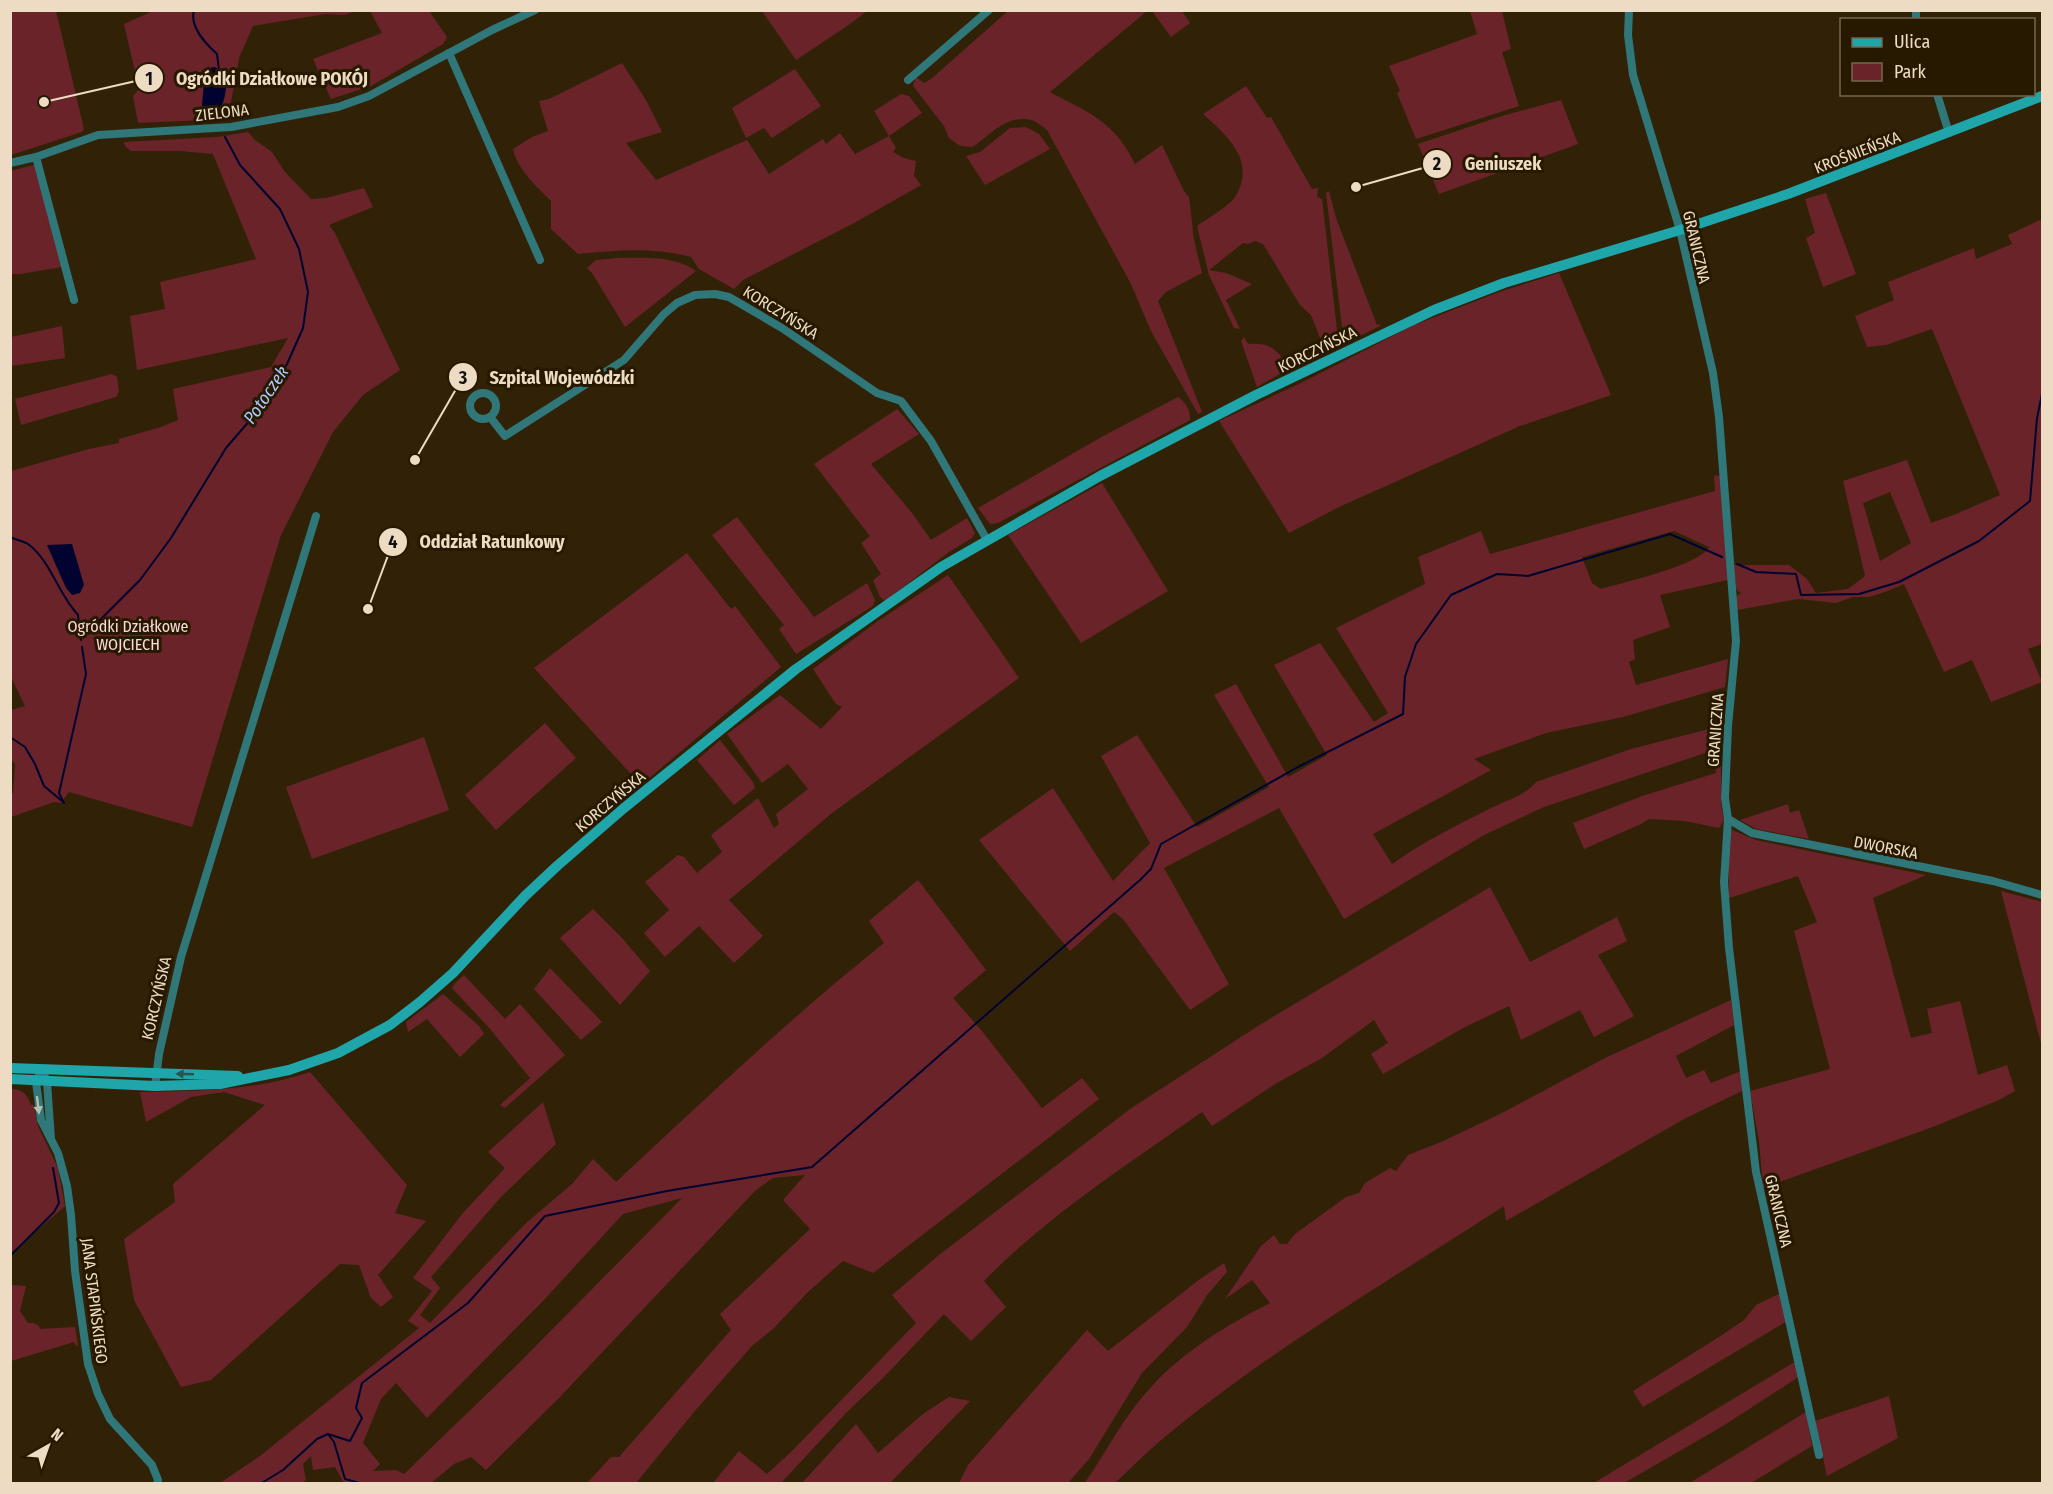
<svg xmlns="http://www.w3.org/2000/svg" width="2053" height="1494" font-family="'Fira Sans Condensed',sans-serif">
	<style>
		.green { fill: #6a2329; fill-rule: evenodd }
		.water { fill: #000330 }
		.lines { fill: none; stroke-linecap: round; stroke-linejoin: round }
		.stream { stroke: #000330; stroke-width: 2 }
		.minor { stroke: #30777a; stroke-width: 8 }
		.secondary { stroke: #1fa6aa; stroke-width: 10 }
		.oneway { fill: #23584c }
		.oneway2 { fill: #b4bead }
		.labels { text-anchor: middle; stroke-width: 6; stroke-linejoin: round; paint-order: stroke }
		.street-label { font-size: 16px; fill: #eddcc3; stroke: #271800 }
		.park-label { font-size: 16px; fill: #fad9d8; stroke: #271800 }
		.water-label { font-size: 18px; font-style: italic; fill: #a9c9f8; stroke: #271800 }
		.leader { fill: none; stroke: #eddcc3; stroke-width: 2 }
		.callout-dot { fill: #eddcc3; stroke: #271800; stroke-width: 2 }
		.mark-label { font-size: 18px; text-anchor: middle; font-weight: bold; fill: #111 }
		.callout-label { font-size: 18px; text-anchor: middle; font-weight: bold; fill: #eddcc3; stroke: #271800; stroke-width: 6; stroke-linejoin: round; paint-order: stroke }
	</style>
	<rect width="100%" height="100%" fill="#312207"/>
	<!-- green -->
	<g class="green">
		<path d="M11,10L56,11L84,129L82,132L11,155Z"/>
		<path d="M153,11H357L344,15L325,14L253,26L239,58L228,119L138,123L133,96L139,89L124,24Z"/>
		<path d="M370,11H429L447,37L443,44L371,86L331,99L313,59L382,33Z"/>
		<path d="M762,11H867L850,24L796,60Z"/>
		<path d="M1008,11H1147L1050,92C1090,114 1113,120 1135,164L1162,145L1184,191L1189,197L1194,240L1202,273L1166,292L1158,301L1202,412L1198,414L1151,331L1131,284L1047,130C1043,127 1036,121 1031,120C1006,114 991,135 972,147L960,146L949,138L944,126L913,86L916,77L924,83L931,79Z"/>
		<path d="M1152,11H1182L1190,23L1171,37Z"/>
		<path d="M1470,11H1502L1511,49L1502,52L1519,106L1416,139L1397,93L1400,91L1389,66L1477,34Z"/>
		<path d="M622,63L646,100L662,132L626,143L656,180L747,140L769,174L823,139L826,144L840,133L855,154L889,136L874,111L901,94L909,96L922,113L889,136L896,148L893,152L904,158L916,161L914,176L921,185L856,222L743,280L734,289L699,269L691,257C652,247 618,250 578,254L551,229V201C537,187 517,169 513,149L532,137L548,131L539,101L549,99Z"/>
		<path d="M795,69L821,106L772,138L764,128L746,138L732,108Z"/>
		<path d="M1246,86L1267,118L1271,117L1312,189L1318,188L1317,197L1322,199L1339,347L1326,353L1311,315L1300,305L1263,244L1255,241L1248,244L1243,243L1209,270L1226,273L1252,284L1226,300L1240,329L1234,328L1209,275L1197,226C1207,219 1229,206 1235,197C1257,162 1228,136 1203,114Z"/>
		<path d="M1561,100L1578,144L1439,194L1418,144L1505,115Z"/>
		<path d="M1026,127L1039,134L1050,149L985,185L966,156L980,152L1010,128Z"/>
		<path d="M248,132L255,140L272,152L285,172L311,199L326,198L364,188L373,207L329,225L335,233L400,370L363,395L333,432L281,535L192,827L69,792L61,803L54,802L11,817V793H13L15,764L11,759V710L25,706L11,677V471L89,449L119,443V439L161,427L178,420L173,389L271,367L288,338L137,370L130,316L165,309L160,282L256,259L213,154L180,151H131L125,146L124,142L217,137Z"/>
		<path d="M34,165L37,169L62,267L20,274H11L10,171Z"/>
		<path d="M1329,191L1336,218L1377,325L1380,324V326L1344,344L1326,193Z"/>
		<path d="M1826,193L1856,274L1823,287L1806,238L1815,233L1805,199Z"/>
		<path d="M2042,219V644L2028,649L2042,682L1991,702L1972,660L1944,672L1904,584L1885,592L1869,597H1853L1836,603L1798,599L1737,610L1736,596L1741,593L1736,589L1734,565H1789L1807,579L1816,593L1848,589L1865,576L1843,481L1907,460L1931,523L1956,514L2000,495L1932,329L1886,345L1867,347L1855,316L1894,300L1888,282L1974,248L1976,259L2012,244L2008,235ZM1890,492L1911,543L1880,561L1863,503Z"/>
		<path d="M617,258C643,258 674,255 696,271L625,327L592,273L587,268L596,260Z"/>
		<path d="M1559,273L1611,395L1520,426L1339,507L1289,533L1219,421L1301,383L1414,325L1499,292Z"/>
		<path d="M62,326L65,358L11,366V337Z"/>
		<path d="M1244,337L1248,344C1271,342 1277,350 1290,368L1257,387L1241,341Z"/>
		<path d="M112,374L117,377L119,392L116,397L21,425L15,399Z"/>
		<path d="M1178,397C1185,401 1191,411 1190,420L998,523L990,524L978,508L1105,435Z"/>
		<path d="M897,409L919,434L871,464L912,513L931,540L967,518L975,533L972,538L949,552L885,601L880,597L873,580L881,574L861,543L870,536L814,464Z"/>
		<path d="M1714,475L1720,476L1728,580L1660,595L1670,627L1633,640L1635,659L1629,662L1636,685L1728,659L1725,687L1623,717L1546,733L1474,759L1491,770L1373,834L1392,864C1423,842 1457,825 1491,808C1506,800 1525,796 1536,782L1631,749L1721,726V805L1724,820L1719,828L1685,821L1649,819L1641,824L1584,849L1573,823L1642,796L1716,773L1714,750L1544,807L1484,835L1344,919L1279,808L1164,868L1229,984L1190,1010L1123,919L1114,912L1070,951L979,840L1053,788L1113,881L1150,843L1101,756L1137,735L1197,827L1269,787L1214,695L1236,684L1288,777L1327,755L1274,665L1320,643L1374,722L1388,713L1336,628L1425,584L1418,557L1481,531L1490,554L1715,491ZM1674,531L1709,547C1698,566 1624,582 1601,589L1592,583L1582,557Z"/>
		<path d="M1102,483L1168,591L1081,643L1008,535Z"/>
		<path d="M737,517L814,617L867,583L875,600L873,606L796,654L779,629L784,625L712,535Z"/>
		<path d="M687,553L731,609L735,606L781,667L641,785L534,668Z"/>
		<path d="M948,575L1019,678L832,813L729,900L763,936L734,963L699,926L665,957L644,933L669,910L645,882L678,855L684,857L697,873L722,852L711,835L758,798L774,828L779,824L776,814L808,789L788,764L762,783L727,734L780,695L821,729L842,707L836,704L813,669L878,621Z"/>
		<path d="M545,723L576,758L496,830L465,795Z"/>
		<path d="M424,737L449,810L312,859L286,787Z"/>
		<path d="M720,740L753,782L755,788L734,805L697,760Z"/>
		<path d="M1788,804L1790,813L1799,810L1809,839L1756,829L1740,820Z"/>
		<path d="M1732,830L1756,840L1926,875L1873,898L1911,1038L1932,1033L1927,1009L1960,1001L1978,1075L2007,1065L2015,1091L1999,1100L1930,1128L1763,1188L1759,1141L1750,1091L1830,1069L1794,931L1817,922L1798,876L1729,898L1728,834Z"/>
		<path d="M918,880L986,970L953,998L982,1031L1042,1108L1082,1078L1099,1099L873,1273L843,1261L808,1292L774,1328L752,1346L694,1412L636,1483H587L611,1457H619L731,1330L720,1314L810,1229L783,1200L805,1175L773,1178L756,1190L558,1399L486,1470L471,1457L454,1464L431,1483H344L335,1467L313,1470L311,1456L303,1464L306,1480L302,1483H220L260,1456L419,1328L408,1321L432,1291L413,1278L462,1214L505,1168L488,1152L543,1102L556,1144L501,1197L431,1277L440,1288L420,1315L430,1323L525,1224L572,1184L593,1159L616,1182C704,1100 790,1018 884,943L869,921ZM682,1198L518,1364L404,1474L396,1470L373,1471L380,1464L363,1443L381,1399L396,1383L427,1418L543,1301L623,1214Z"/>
		<path d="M1490,887L1530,962L1617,917L1627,941L1598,955L1634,1016L1594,1037L1580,1010L1521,1040L1509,1006L1465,1027L1383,1074L1371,1054L1388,1043L1374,1020L1322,1058L1275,1084L1212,1126L1202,1112C1127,1165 1048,1215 984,1281L1006,1307L971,1341L944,1314L884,1377L847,1412L781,1483H713L739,1451L767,1474L791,1452L916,1323L892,1295L939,1255L1130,1109L1261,1024Z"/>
		<path d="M2001,891L2042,902V1047Z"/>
		<path d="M593,909L623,939L650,971L620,1005L560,938Z"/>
		<path d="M550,968L602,1022L581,1040L534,989Z"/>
		<path d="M464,975L505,1019L520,1004L565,1055L505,1108L500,1105L530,1078L491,1030L452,988L455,983Z"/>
		<path d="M443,994L479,1026L484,1034L460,1057L427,1019L408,1032L406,1022Z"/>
		<path d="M1731,1000L1734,1025L1676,1056L1686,1078L1704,1070L1711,1083L1741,1071L1744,1090L1684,1119L1506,1221L1504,1206C1392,1279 1275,1347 1172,1431C1152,1447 1133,1466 1115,1483L1084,1484C1107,1451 1125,1414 1153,1385C1185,1350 1229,1324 1270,1303L1252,1280L1225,1299L1261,1246L1274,1235L1280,1244H1287L1295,1234L1346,1197L1359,1193L1365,1183L1390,1168L1396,1171L1408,1155L1441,1142L1500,1114L1605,1058Z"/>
		<path d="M310,1072L407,1185L395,1213L426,1221L378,1275L393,1297L381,1307L371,1298L359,1265L340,1264L211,1380L181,1387L134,1300L124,1239L175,1202L173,1184L265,1105L224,1092L191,1097L146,1122L140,1092C198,1091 254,1091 310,1072Z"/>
		<path d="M13,1089C24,1091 27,1094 31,1105H34L38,1126L58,1168L65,1206L11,1253L10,1090Z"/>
		<path d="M1224,1263L1227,1272L1207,1295L1187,1327L1142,1373L1089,1459L1068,1483H959L968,1465L1087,1330L1108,1351L1200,1279Z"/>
		<path d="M11,1285L26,1286L20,1311L28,1323H34L39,1326L40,1329L75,1327L78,1345L76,1346L74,1342L11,1361Z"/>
		<path d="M1781,1293L1787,1321L1643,1407L1633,1391L1722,1335L1744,1320L1756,1305Z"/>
		<path d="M1798,1360L1800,1376L1723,1426L1624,1483L1592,1484Z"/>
		<path d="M1889,1396L1898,1438L1827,1476L1815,1421Z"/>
		<path d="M949,1397L970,1401L890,1483H802L856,1424L878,1453L923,1414Z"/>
		<path d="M1806,1412L1812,1446L1751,1483L1688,1484Z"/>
	</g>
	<!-- water -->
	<g class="water">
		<path d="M214,67L224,71C229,83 225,107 215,114L205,110L202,105L205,71L207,69Z"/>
		<path d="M72,544L84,585L80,593L72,595L66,588L47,545Z"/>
	</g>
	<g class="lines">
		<!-- stream -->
		<g class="stream">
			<path d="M194,10C189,27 206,44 217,54L219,70"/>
			<path d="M215,112L217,118"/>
			<path d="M10,537C16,540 23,541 28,544C51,561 58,594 78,615L80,637"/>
			<path d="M1737,564L1756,572L1796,574L1801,595L1859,594L1899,582L1979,541L2030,501L2037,418L2042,394"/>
			<path d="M91,629L140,580L171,538L226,448L257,412L287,364L303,328L308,292L299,249L280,209L240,165L225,137"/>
			<path d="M81,640L80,637L85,633"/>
			<path d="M10,737L25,747L35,764L44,786L62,801"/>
			<path d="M64,803L59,793L86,674L82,647"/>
			<path d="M10,1256L54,1212L59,1203L53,1168"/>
			<path d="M328,1434L350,1441L362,1418L356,1408L362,1383L468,1303L545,1216L667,1191L812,1167L1140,880L1151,869L1161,844L1298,767L1403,714L1405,677L1416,644L1451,595L1497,574L1528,576L1670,534L1722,557"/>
			<path d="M260,1484L283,1470L317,1439L328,1434L334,1442L345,1479L363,1484"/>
		</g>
		<!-- minor -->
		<g class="minor">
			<path d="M1629,10L1628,35L1633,75L1680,230L1713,373L1719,417L1736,641L1728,726L1725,798L1728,819L1724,882L1729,948L1756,1172L1819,1455"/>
			<path d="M1916,20V10"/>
			<path d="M449,53L540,260"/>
			<path d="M908,80L989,10"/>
			<path d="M1937,94L1949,133"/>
			<path d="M36,157L74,300"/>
			<path d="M10,163L36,157L98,135L231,127L338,107L369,96L492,30L535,10"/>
			<circle cx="483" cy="406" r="13"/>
			<path d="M490,417L505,436L624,360L664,314L677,303L695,295L715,294L729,297L782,328L877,393L901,401L931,441L987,540"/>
			<path d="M1728,819L1752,833L1993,881L2042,895"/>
			<path d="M42,1069L47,1082L51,1139"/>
			<path d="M38,1077L36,1082L41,1120L58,1153L67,1186L71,1215L75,1271L88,1364L98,1394L110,1419L152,1465L158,1480L157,1484"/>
			<path d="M155,1086L159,1054L181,957L316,516"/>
		</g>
		<!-- secondary -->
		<g class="secondary">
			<path d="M10,1068L238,1076"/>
			<path d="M10,1079L155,1086L220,1084L289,1070L338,1053L390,1025L420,1002L453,973L525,896L557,866L624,808L796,669L941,567L1100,476L1256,395L1434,310L1504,283L1680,230L1788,194L2042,96"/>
		</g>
	</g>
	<!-- one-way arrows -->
	<defs><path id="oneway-solid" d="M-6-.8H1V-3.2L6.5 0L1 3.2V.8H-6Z" transform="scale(1.5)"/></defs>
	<use class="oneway" href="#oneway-solid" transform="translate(185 1074) rotate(-178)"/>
	<use class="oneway2" href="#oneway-solid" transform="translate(38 1105) rotate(83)"/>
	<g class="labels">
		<!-- street labels -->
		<g class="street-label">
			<text transform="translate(222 112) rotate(-7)" y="6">ZIELONA</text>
			<text transform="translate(1857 152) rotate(-21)" y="6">KROŚNIEŃSKA</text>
			<text transform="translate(1697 247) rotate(77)" y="6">GRANICZNA</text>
			<text transform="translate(781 312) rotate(32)" y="6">KORCZYŃSKA</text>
			<text transform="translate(1317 349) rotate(-26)" y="6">KORCZYŃSKA</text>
			<text transform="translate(1715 730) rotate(-86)" y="6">GRANICZNA</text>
			<text transform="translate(610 801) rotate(-40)" y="6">KORCZYŃSKA</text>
			<text transform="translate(1886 847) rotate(11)" y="6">DWORSKA</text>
			<text transform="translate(156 998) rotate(-77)" y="6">KORCZYŃSKA</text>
			<text transform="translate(1779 1211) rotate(77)" y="6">GRANICZNA</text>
			<text transform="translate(95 1301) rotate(83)" y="6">JANA STAPIŃSKIEGO</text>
		</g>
		<!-- park labels -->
		<g class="park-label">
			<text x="128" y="632">Ogródki Działkowe<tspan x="128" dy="18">WOJCIECH</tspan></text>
		</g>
		<!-- water labels -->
		<g class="water-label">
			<text transform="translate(266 395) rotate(-56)" y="6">Potoczek</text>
		</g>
	</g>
	<!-- callouts -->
	<path class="leader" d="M44 102L149 78M1356 187L1437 164M415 460L463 377M368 609L393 542"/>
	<g class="callout-dot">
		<circle cx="44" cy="102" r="6"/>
		<circle cx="1356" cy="187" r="6"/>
		<circle cx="415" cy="460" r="6"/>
		<circle cx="368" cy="609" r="6"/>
		<circle cx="149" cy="78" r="15"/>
		<circle cx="1437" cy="164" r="15"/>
		<circle cx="463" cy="377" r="15"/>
		<circle cx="393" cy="542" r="15"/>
	</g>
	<g class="mark-label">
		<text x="149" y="85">1</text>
		<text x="1437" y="170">2</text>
		<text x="463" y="384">3</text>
		<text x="393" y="548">4</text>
	</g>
	<g class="callout-label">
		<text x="272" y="85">Ogródki Działkowe POKÓJ</text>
		<text x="1503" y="170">Geniuszek</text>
		<text x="562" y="384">Szpital Wojewódzki</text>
		<text x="492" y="548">Oddział Ratunkowy</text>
	</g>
	<!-- border -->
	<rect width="2053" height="1494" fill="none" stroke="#eddcc3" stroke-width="24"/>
	<!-- legend -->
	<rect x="1840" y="18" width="195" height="78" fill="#271800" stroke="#76664e" stroke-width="1.5"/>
	<rect x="1852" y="38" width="30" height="9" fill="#1fa6aa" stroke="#76664e" stroke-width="1.5"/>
	<text x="1894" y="48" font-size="18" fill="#eddcc3">Ulica</text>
	<rect x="1852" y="63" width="30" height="18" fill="#6a2329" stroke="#76664e" stroke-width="1.5"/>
	<text x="1894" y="78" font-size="18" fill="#eddcc3">Park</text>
	<!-- north arrow -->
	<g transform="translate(48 1446) rotate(40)" stroke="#271800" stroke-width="4.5" paint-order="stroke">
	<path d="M0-4.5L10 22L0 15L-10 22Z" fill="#eddcc3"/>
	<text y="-9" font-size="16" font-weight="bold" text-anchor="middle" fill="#eddcc3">N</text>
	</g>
</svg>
